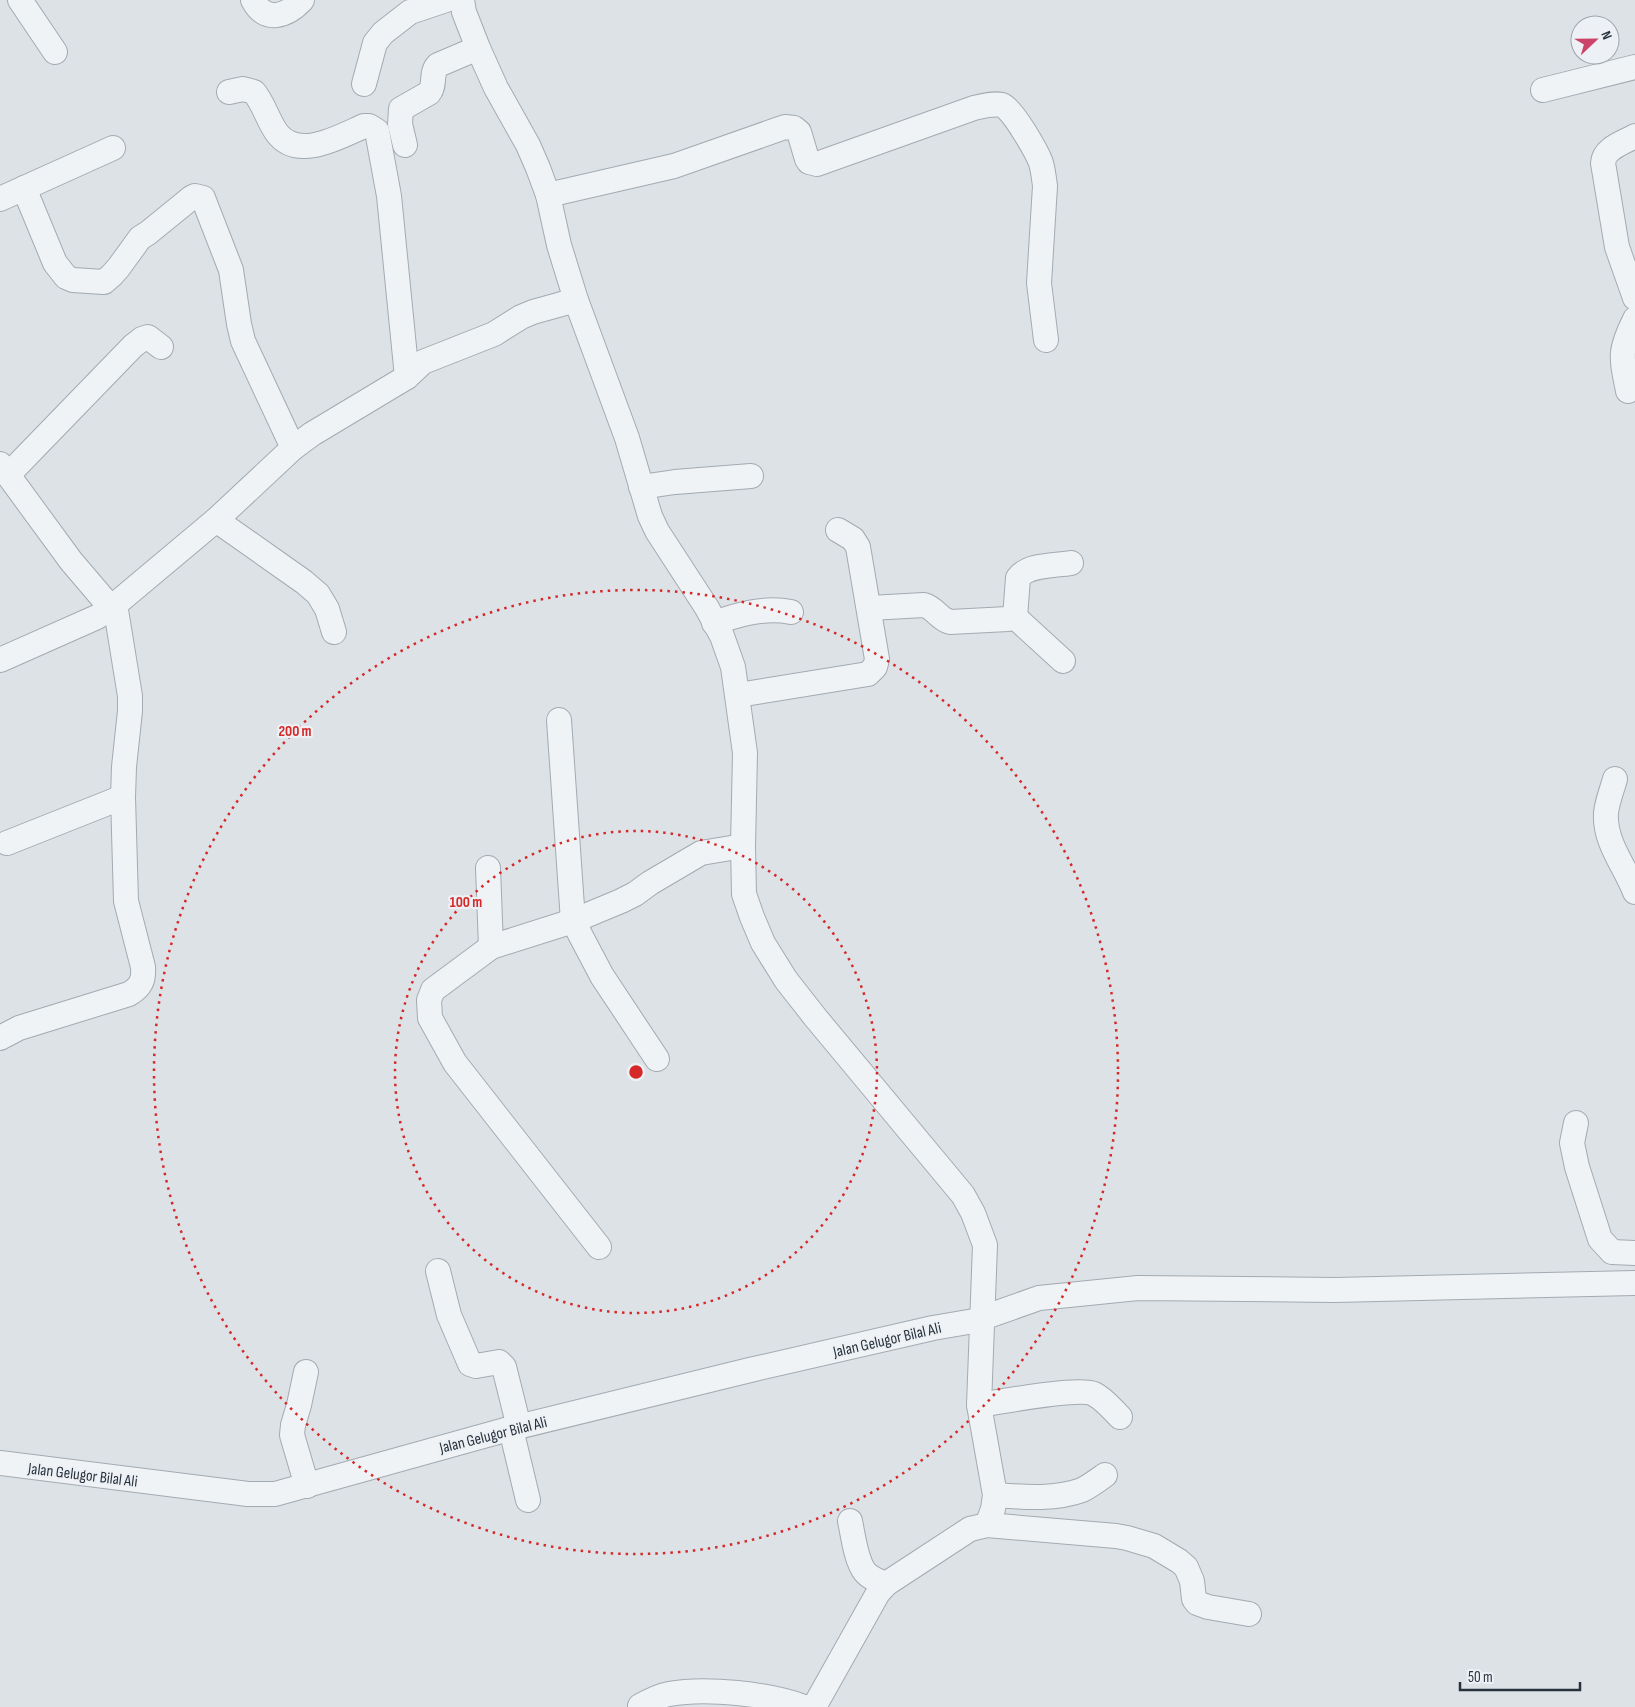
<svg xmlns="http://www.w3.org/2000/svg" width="1635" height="1707" font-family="'Sofia Sans Condensed',sans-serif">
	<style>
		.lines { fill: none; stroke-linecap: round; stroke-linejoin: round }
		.minor-casing { stroke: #a3aab1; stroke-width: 26 }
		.minor { stroke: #f0f3f5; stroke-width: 24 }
		.ring { fill: none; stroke: #d62828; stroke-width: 2.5; stroke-dasharray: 2.5 5 }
		.labels { text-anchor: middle; stroke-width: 4.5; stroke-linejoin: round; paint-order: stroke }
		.street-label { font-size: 16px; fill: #27323d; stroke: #edf1f5 }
		.centre { fill: #d62828; stroke: #edf1f5; stroke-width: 2.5 }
		.ring-label { font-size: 15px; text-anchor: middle; font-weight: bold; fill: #d62828; stroke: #edf1f5; stroke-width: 4.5; stroke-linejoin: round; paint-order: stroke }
	</style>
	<rect width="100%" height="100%" fill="#dde2e7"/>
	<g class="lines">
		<!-- minor casing -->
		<g class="minor-casing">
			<g id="minor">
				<path d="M20,0L55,52"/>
				<path d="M253,0C265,24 287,16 302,0"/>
				<path d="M462,0L464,12L478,48L496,88L528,145L538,168L548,195L559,245L576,300L627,438L650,516L657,531L707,608L722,636L733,667L745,753L743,846L744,894L752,917L763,943L786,980L815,1017L963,1195L973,1213L985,1245L979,1405L995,1495L993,1509L987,1525"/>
				<path d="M364,84L375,43L383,33L410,12L446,0"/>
				<path d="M1543,90L1635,67"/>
				<path d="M229,92L243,89L254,92C264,104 268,121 277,133C298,161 339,137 364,126H369L377,131L389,196L407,377"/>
				<path d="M1635,136C1623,143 1604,148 1603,163L1617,247L1635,298"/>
				<path d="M405,145L400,124L401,109L429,93C436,85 430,73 438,65L478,48"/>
				<path d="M24,188L55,263L66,277L73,280L104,282L112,275L119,267L140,238L148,233L191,198L195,196L203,198L231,270L239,324L243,341L293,448"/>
				<path d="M548,195L674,166L785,127L794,128L799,132L807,159L809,162L817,164L974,108C983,106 993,103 1002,105C1012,108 1037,152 1041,163C1043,170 1044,178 1045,186L1039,283L1046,340"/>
				<path d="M0,199L113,148"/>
				<path d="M1628,391C1621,356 1619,351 1635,319"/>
				<path d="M0,464L71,561L111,608"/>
				<path d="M8,475L133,346L142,339L148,337L161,347"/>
				<path d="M641,487L675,482L751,476"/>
				<path d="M216,520L293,448L312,434L407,377L423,362L494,334L521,317L533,312L576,300"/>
				<path d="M870,608L924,605C935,608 939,619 950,622L1008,619L1015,617L1018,578C1028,564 1055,566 1071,563"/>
				<path d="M1015,617L1063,661"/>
				<path d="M714,623C740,614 764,607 791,612"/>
				<path d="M0,660L97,617L111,608L216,520L304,582L318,594L327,609L334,632"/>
				<path d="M738,695L868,674L875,667L877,659L858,547L853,539L838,530"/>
				<path d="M559,720L573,921L602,976L657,1059"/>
				<path d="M1615,779C1612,790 1607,802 1606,813C1604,842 1625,866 1635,892"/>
				<path d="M7,843L123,797"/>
				<path d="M488,868L491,947"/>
				<path d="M0,1038L19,1028L129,994C141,987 144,980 143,967L126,901L123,797L124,767L130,711V696L115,604"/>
				<path d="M1576,1123L1572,1143L1577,1167L1600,1239L1612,1252L1635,1253"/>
				<path d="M599,1247L455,1063L430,1018L429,1000L433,990L491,947L573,921L621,901L635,894L650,883L701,853L743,846"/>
				<path d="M438,1271L449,1315L470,1364L476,1366L499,1362L504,1367L519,1427"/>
				<path d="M306,1372L299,1405L293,1425L292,1435L307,1486"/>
				<path d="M979,1405C999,1402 1079,1387 1094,1394C1104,1399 1112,1409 1120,1417"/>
				<path d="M511,1429L528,1500"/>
				<path d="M0,1463L248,1494H275L505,1430L750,1370L933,1328L974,1321L1039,1298L1138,1288L1335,1290L1635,1283"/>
				<path d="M995,1495C1023,1497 1055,1500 1082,1490C1090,1486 1098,1480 1105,1475"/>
				<path d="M850,1521C853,1535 856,1561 865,1572C870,1578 878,1581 886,1584"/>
				<path d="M640,1706C649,1701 659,1696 669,1694C706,1687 769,1694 804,1707"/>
				<path d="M814,1707L878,1593L886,1584L970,1529L987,1525L1116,1536L1127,1538L1154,1546L1179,1561L1186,1567L1192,1581L1194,1599L1197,1603L1208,1607L1249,1614"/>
			</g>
		</g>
		<!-- minor -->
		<use href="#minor" class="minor"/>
	</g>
	<!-- distance rings -->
	<g class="ring">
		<circle cx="636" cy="1072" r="241"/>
		<circle cx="636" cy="1072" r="482"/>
	</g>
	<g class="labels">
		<!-- street labels -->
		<g class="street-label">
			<text transform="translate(887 1339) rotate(-13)" y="6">Jalan Gelugor Bilal Ali</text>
			<text transform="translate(493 1434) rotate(-14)" y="6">Jalan Gelugor Bilal Ali</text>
			<text transform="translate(83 1474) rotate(7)" y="6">Jalan Gelugor Bilal Ali</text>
		</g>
	</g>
	<circle cx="636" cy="1072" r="8" class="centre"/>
	<g class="ring-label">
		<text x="295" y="736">200 m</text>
		<text x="466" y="907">100 m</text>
	</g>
	<!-- north arrow -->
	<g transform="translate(1595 40) rotate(68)"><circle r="24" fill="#edf1f5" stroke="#9ea5ab"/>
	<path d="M0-4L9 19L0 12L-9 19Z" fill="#cb4368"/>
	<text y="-8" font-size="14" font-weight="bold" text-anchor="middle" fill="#27323d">N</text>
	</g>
	<!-- scale -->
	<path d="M1460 1682v8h120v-8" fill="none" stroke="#27323d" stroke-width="2.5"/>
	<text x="1468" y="1682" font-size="15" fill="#27323d" stroke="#edf1f5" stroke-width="4" paint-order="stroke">50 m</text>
</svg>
